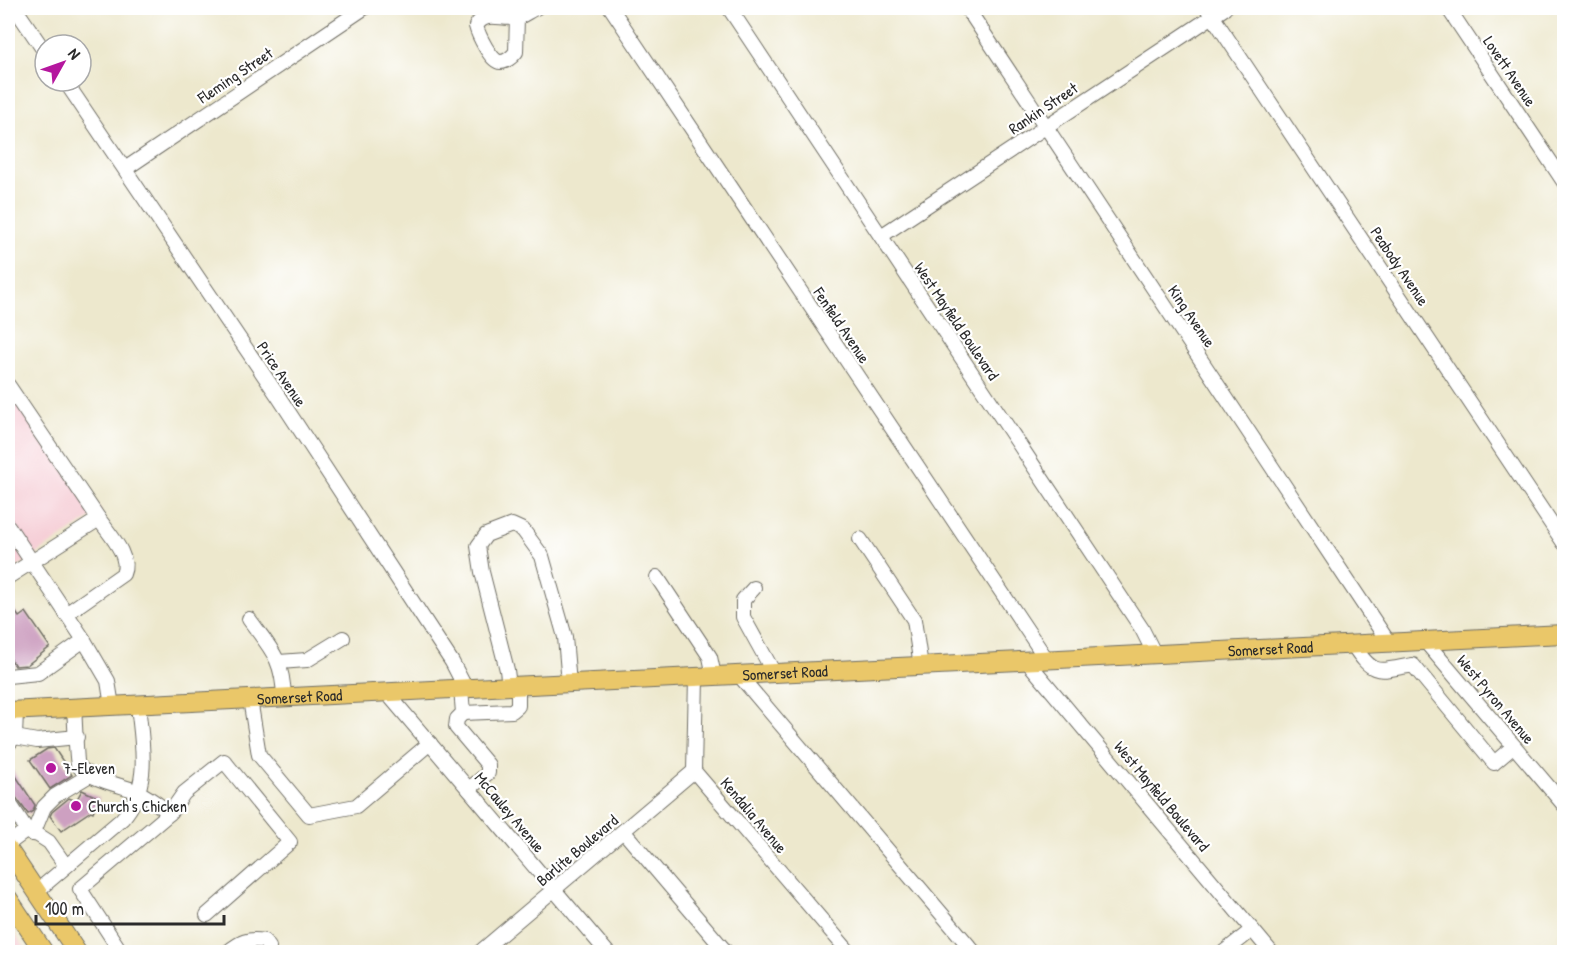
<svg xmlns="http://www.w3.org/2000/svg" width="1572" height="960" font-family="'Patrick Hand',sans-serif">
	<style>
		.built { fill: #f6cfd7 }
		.building { fill: #cda0c1 }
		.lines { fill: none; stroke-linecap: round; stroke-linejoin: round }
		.minor-casing { stroke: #6f6d64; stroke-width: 16 }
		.major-casing { stroke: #6f6d64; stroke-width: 20 }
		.minor { stroke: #fff; stroke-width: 14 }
		.major { stroke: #eac769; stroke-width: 18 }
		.poi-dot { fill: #b5179e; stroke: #fff; stroke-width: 2 }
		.labels { text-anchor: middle; stroke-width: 4.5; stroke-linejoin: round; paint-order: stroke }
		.street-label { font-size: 16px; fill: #2b2b2b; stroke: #fff }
		.poi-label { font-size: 16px; fill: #2b2b2b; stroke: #fff; text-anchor: start }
	</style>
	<rect width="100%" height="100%" fill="#fff"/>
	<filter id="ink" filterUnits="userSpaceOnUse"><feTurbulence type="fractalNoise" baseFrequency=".0167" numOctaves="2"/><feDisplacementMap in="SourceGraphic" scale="12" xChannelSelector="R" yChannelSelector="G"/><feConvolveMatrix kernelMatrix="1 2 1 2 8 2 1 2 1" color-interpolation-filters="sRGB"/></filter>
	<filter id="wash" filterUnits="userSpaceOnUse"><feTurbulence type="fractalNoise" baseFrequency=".008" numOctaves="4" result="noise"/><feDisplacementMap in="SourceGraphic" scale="24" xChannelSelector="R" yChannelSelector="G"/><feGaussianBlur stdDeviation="1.35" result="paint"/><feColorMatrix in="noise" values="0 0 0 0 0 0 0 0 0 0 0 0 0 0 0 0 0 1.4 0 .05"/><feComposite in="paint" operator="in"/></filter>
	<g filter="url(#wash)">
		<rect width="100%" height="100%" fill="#ede8cd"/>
		<!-- built -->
		<g class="built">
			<path d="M8,381L101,511L8,573Z"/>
			<path d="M8,924L27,952H8Z"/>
		</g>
		<g id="blocks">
			<!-- building -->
			<g class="building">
				<path d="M8,601L19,617L26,612L50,647L27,665L15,666L8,655Z"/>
				<path d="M54,748L72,775L50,789L30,760L47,749Z"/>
				<path d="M8,764L35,805L33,811L28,814L15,796L8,792Z"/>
				<path d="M82,790L99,798L93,812L91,811L61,831L50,816L52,812L69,798L76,801Z"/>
			</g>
		</g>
	</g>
	<g filter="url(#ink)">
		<use href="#blocks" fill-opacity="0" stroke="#6f6d64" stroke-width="1.5"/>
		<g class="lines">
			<!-- minor casing -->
			<g class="minor-casing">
				<g id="minor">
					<path d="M15,8L45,52"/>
					<path d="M611,8L1047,660"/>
					<path d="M729,8L1142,629L1155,655"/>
					<path d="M967,8L1389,643"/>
					<path d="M1207,8L1564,543"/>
					<path d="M1448,8L1564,182"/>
					<path d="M517,17L516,52C512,57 507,62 500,62C491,62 478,34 476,26C486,9 502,21 518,17C523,16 530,10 536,8"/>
					<path d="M65,81L278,396L452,662L466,689"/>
					<path d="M125,169L364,8"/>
					<path d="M881,236L1225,8"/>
					<path d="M8,385L99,519L8,577"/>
					<path d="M8,526L84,640L38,673L8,676"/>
					<path d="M860,539L914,620L921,666"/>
					<path d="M657,577L710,657L714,676"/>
					<path d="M754,588L743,600V617L774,673"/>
					<path d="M66,614L123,574C131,556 109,534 99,519"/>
					<path d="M249,619C271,649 283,659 284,698"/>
					<path d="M84,640L108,681L112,706"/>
					<path d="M1425,641L1564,805"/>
					<path d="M1353,645C1374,677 1378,671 1413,665L1494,763L1514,746"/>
					<path d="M1027,661L1271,952"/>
					<path d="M279,662L307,660L343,638"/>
					<path d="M739,675L974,952"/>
					<path d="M696,677L694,771L849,952"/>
					<path d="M509,686L507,670L482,572L478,546L486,535L512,525L523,530L542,556L565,637L569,684"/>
					<path d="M461,689L463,713L457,719L456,727L488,765V773L469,789"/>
					<path d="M387,693L607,952"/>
					<path d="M250,699L259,755L309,815L356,806L430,743"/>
					<path d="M74,708C75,717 76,761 78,765C88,780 123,785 138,792C149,797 160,806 170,813L80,889L121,952"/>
					<path d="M463,713L512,711L518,706V686"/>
					<path d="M15,737L37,741L77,737"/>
					<path d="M8,744L15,737L16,711"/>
					<path d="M8,801L29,833L38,835L49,842L66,866"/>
					<path d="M170,813L184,793L224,761L290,842L207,915"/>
					<path d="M624,832L726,952"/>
					<path d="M33,834L44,807L55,796L90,775"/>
					<path d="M8,844L27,830"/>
					<path d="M36,892L122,819C152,785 142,746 138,705"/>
					<path d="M228,952C240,942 248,938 264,941L269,947"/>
					<path d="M480,952L694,771"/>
					<path d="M1224,952L1252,930"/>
				</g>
			</g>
			<!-- major casing -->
			<g class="major-casing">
				<g id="major">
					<path id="s1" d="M8,711L1564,634"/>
					<path d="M8,849L77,952"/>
					<path d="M8,898L44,952"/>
				</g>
			</g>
			<!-- minor -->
			<use href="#minor" class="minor"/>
			<!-- major -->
			<use href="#major" class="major"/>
		</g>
	</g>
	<!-- markers -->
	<g class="poi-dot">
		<circle cx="51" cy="768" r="6"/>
		<circle cx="76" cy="806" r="6"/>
	</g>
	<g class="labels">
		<!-- street labels -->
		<g class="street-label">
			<text transform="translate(1510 71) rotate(56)" y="6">Lovett Avenue</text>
			<text transform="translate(235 75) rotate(-34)" y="6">Fleming Street</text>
			<text transform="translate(1043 108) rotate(-34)" y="6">Rankin Street</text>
			<text transform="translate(1400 266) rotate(56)" y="6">Peabody Avenue</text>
			<text transform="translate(1192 316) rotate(56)" y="6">King Avenue</text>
			<text transform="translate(957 321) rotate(56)" y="6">West Mayfield Boulevard</text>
			<text transform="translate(842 325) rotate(56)" y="6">Fenfield Avenue</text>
			<text transform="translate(282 374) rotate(56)" y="6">Price Avenue</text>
			<text dy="6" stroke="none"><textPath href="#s1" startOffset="1264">Somerset Road</textPath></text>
			<text dy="6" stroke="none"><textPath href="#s1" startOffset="778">Somerset Road</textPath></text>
			<text dy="6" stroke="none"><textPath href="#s1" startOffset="292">Somerset Road</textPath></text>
			<text transform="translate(1496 699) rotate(50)" y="6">West Pyron Avenue</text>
			<text transform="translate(1162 796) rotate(50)" y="6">West Mayfield Boulevard</text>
			<text transform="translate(510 812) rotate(50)" y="6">McCauley Avenue</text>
			<text transform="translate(754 815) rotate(50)" y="6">Kendalia Avenue</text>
			<text transform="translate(577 850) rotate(-40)" y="6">Barlite Boulevard</text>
		</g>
		<!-- poi labels -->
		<g class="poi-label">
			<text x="63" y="774">7-Eleven</text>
			<text x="88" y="812">Church's Chicken</text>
		</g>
	</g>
	<!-- margin -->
	<rect width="1572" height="960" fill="none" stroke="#fff" stroke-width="30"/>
	<!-- north arrow -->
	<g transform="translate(63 63) rotate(50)"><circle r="28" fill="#ffffff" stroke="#aaaaaa" stroke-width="1.5"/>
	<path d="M0-4.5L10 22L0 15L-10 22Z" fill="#b5179e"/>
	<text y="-9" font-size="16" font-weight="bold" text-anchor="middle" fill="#2b2b2b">N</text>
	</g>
	<!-- scale -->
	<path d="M36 915v9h188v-9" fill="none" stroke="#2b2b2b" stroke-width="3"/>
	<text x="45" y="915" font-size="18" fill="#2b2b2b" stroke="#ffffff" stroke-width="4.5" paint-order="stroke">100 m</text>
</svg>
